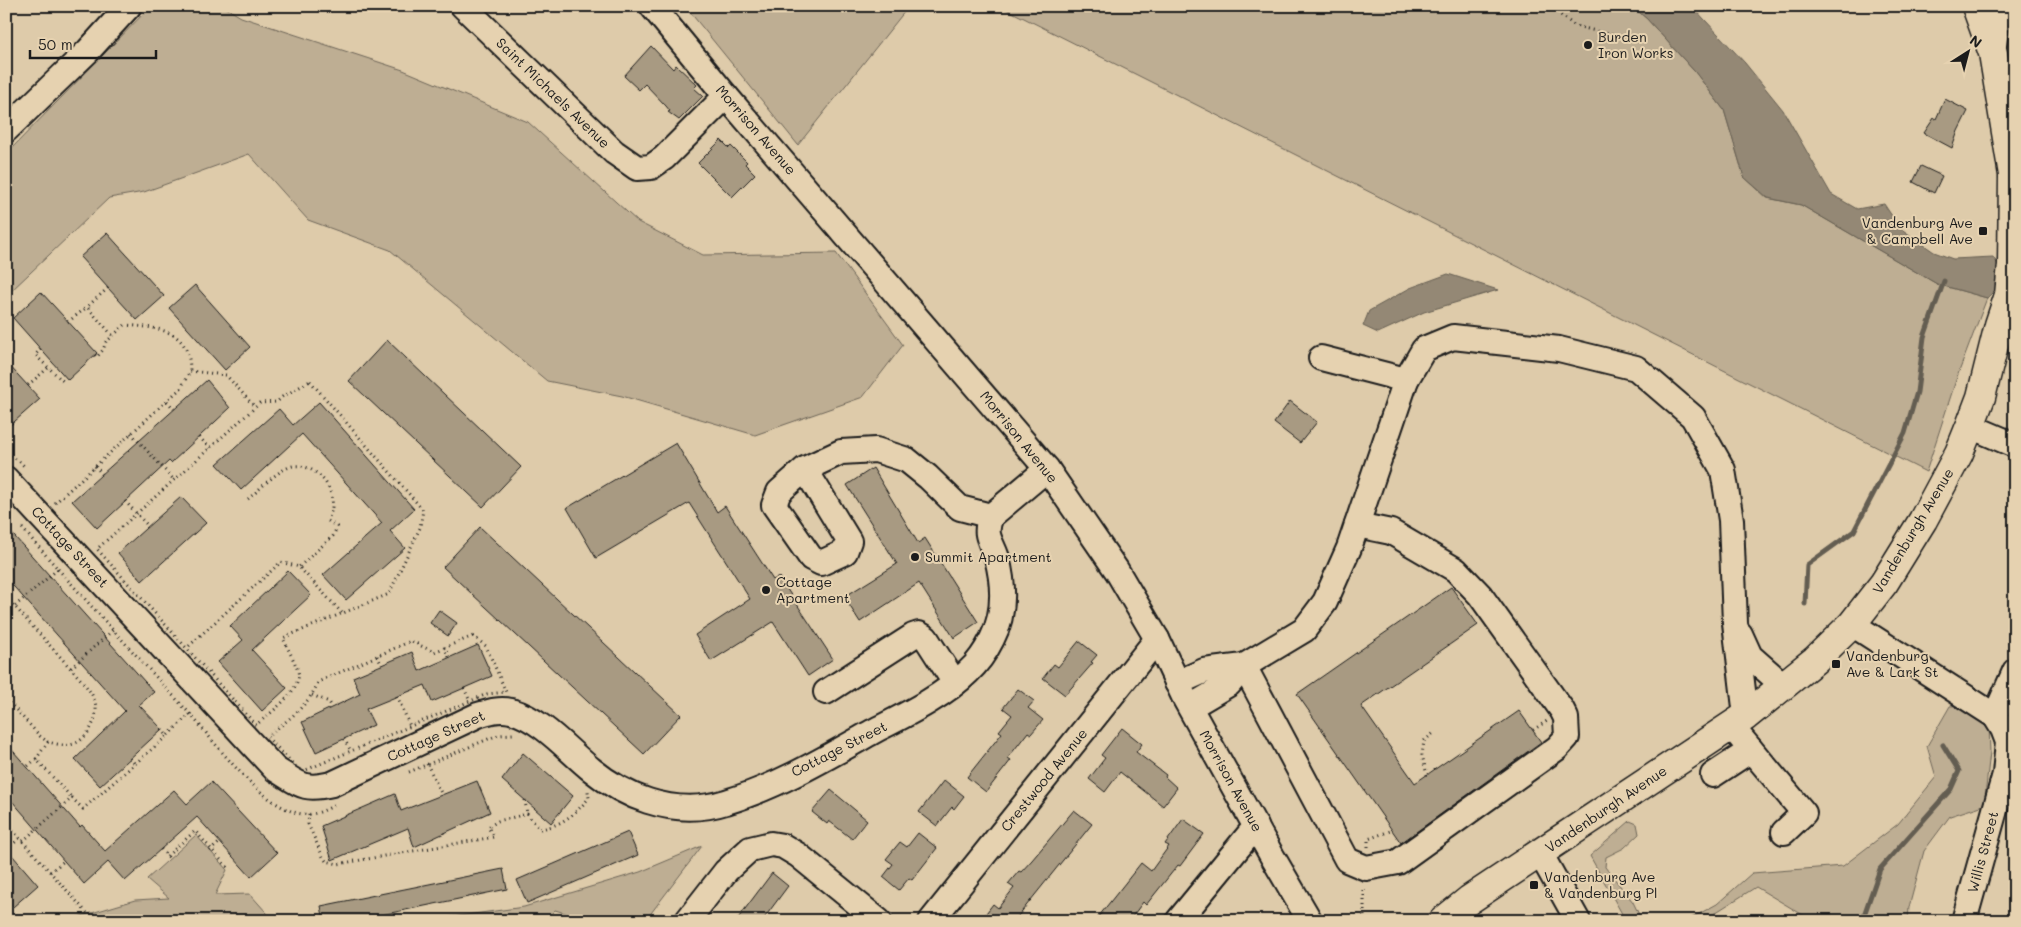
<svg xmlns="http://www.w3.org/2000/svg" width="2021" height="927" font-family="Mali,sans-serif">
	<style>
		.green { fill: #beae93; stroke: #6d6558 }
		.water { fill: #948874; stroke: #645d51 }
		.lines { fill: none; stroke-linecap: round; stroke-linejoin: round }
		.stream { stroke: #645d51; stroke-width: 5 }
		.building { fill: #a89a82; stroke: #1c1c1c }
		.minor-casing { stroke: #1c1c1c; stroke-width: 28 }
		.major-casing { stroke: #1c1c1c; stroke-width: 31 }
		.path { stroke: #1c1c1c; stroke-width: 3; stroke-dasharray: 1 4; stroke-linecap: butt }
		.minor { stroke: #e6d2b0; stroke-width: 24 }
		.major { stroke: #e6d2b0; stroke-width: 28 }
		.poi-dot { fill: #1c1c1c; stroke: #e6d2b0; stroke-width: 2 }
		.labels { text-anchor: middle; stroke-width: 4; stroke-linejoin: round; paint-order: stroke }
		.poi-label { font-size: 14px; fill: #1c1c1c; stroke: #e6d2b0; text-anchor: start }
		.street-label { font-size: 14px; fill: #1c1c1c; stroke: #e6d2b0 }
	</style>
	<rect width="100%" height="100%" fill="#decbaa"/>
	<filter id="ink" filterUnits="userSpaceOnUse"><feTurbulence type="fractalNoise" baseFrequency=".02" numOctaves="2"/><feDisplacementMap in="SourceGraphic" scale="10" xChannelSelector="R" yChannelSelector="G"/><feConvolveMatrix kernelMatrix="1 2 1 2 8 2 1 2 1" color-interpolation-filters="sRGB"/></filter>
	<g filter="url(#ink)">
		<!-- green -->
		<g class="green">
			<path d="M151,6H223L241,17L403,70L528,122L638,222L703,255L836,253L903,345L863,397L755,435L622,396L547,381L390,250L308,220L249,154L144,192L109,198L10,292L6,287V154Z"/>
			<path d="M685,6H909L798,145Z"/>
			<path d="M1000,6H1632L1647,19L1695,72L1724,110L1744,177L1767,198L1801,205L1937,284L1987,298L1957,377L1926,472Z"/>
			<path d="M1969,705L1989,725L1990,752L1984,805L1950,816L1924,851L1909,907L1908,921H1813L1756,887L1702,921H1686L1717,904L1752,873L1843,866L1898,824L1936,777L1927,746L1950,706Z"/>
			<path d="M1630,821L1637,824L1639,834L1624,848L1606,857L1605,867L1633,902L1642,921H1626L1590,856Z"/>
			<path d="M196,835L227,870L215,895L250,894L274,921H65L135,900L169,898L147,879Z"/>
			<path d="M702,846L645,921H592L555,910L544,921H423L524,907L640,872Z"/>
		</g>
		<!-- water -->
		<g class="water">
			<path d="M1632,6H1692L1745,63L1783,110L1831,194L1857,209L1884,204L1900,228L1934,252L1953,259L1993,257L2002,271V283L1987,298L1937,284L1801,205L1768,198L1744,177L1724,110L1695,72L1647,19Z"/>
			<path d="M1448,274L1498,290L1424,312L1378,333L1363,326L1369,311L1410,288Z"/>
		</g>
		<g class="lines">
			<!-- stream -->
			<g class="stream">
				<path d="M1805,604L1807,565L1854,531L1905,433L1917,392L1924,337L1944,281"/>
				<path d="M1862,921L1880,869L1951,789L1959,771L1943,745"/>
			</g>
		</g>
		<!-- building -->
		<g class="building">
			<path d="M651,46L673,69L676,65L697,85L694,88L703,96L679,120L668,112L670,111L666,106L645,84L639,90L624,76Z"/>
			<path d="M1945,99L1968,111L1958,131L1952,148L1924,133L1934,118L1936,119Z"/>
			<path d="M721,140L729,148L731,146L747,162L745,164L755,174L732,197L698,163Z"/>
			<path d="M1921,166L1942,176L1934,193L1913,182Z"/>
			<path d="M107,233L164,296L137,320L80,257Z"/>
			<path d="M195,285L250,347L225,370L169,308Z"/>
			<path d="M41,292L97,353L68,380L13,318Z"/>
			<path d="M387,340L521,467L483,507L349,381Z"/>
			<path d="M6,362L40,399L6,429Z"/>
			<path d="M207,380L230,408L171,463L169,461L97,528L72,501Z"/>
			<path d="M1290,401L1317,422L1300,443L1274,423Z"/>
			<path d="M319,402L414,509L390,531L405,548L346,600L323,575L382,523L302,434L241,490L217,464L279,409L293,425Z"/>
			<path d="M676,443L717,512L725,506L773,580L779,577L833,659L808,676L773,622L711,661L695,635L750,599L689,503L596,558L567,508Z"/>
			<path d="M873,468L918,543L925,538L978,622L954,638L919,583L860,622L844,597L897,564L847,485Z"/>
			<path d="M181,497L206,523L142,581L118,553Z"/>
			<path d="M6,527L154,692L139,705L162,729L100,786L75,759L125,711L6,578Z"/>
			<path d="M480,527L681,715L644,754L443,567Z"/>
			<path d="M288,571L311,595L252,650L287,688L262,711L218,662L243,640L230,626Z"/>
			<path d="M1451,587L1478,625L1361,706L1415,783L1519,711L1541,742L1401,843L1297,694Z"/>
			<path d="M439,610L457,623L448,636L430,623Z"/>
			<path d="M1079,641L1097,655L1091,662L1093,663L1065,695L1043,678L1054,664L1058,667Z"/>
			<path d="M478,645L492,676L432,702L425,685L366,709L374,725L316,752L302,722L360,694L353,677L412,652L419,671Z"/>
			<path d="M1018,689L1034,701L1028,708L1043,720L1031,734L1028,732L1008,758L1011,760L986,792L967,777L1002,733L999,731L1012,715L1003,708Z"/>
			<path d="M1122,728L1142,744L1136,752L1166,775L1165,777L1177,788L1163,806L1120,772L1105,792L1089,779L1105,758L1101,755Z"/>
			<path d="M6,743L80,827L82,825L105,851L174,790L187,804L211,782L277,853L251,877L197,817L125,881L108,862L84,884L6,794Z"/>
			<path d="M523,753L573,796L551,823L502,780Z"/>
			<path d="M944,780L964,796L954,809L952,807L937,826L919,812Z"/>
			<path d="M477,781L490,812L414,847L408,828L332,860L321,826L395,794L401,811Z"/>
			<path d="M831,790L867,820L852,839L829,821L827,824L812,812Z"/>
			<path d="M1074,810L1092,824L1014,921H980L993,904L998,908L1014,888L1008,884L1019,871L1021,872L1032,860Z"/>
			<path d="M1183,819L1204,834L1180,866L1178,865L1146,905L1143,902L1129,921H1095L1141,863L1151,871L1169,846L1165,844Z"/>
			<path d="M628,832L638,855L527,903L517,880Z"/>
			<path d="M918,833L937,848L912,880L909,878L899,890L883,877L893,864L886,859L900,842L907,847Z"/>
			<path d="M6,848L38,885L13,907L6,899Z"/>
			<path d="M503,869L507,889L352,921H324L321,906Z"/>
			<path d="M772,873L788,886L762,921H736Z"/>
		</g>
		<g class="lines">
			<!-- minor casing -->
			<g class="minor-casing">
				<g id="minor">
					<path d="M463,6L614,152L637,168L651,167L664,158L726,96"/>
					<path d="M652,6L726,96L1047,469L1117,571L1157,639L1185,699L1272,856L1310,921"/>
					<path d="M1993,53L1999,6"/>
					<path d="M6,130L88,51L129,6"/>
					<path d="M1321,358L1406,380"/>
					<path d="M1970,426L2012,444L2015,441"/>
					<path d="M805,469L779,492L774,505L811,558L821,563L845,552L849,541L805,469L841,452L876,450L907,460L928,477L960,508L991,516"/>
					<path d="M6,479L275,769C300,784 302,791 332,784L478,715C488,712 499,708 511,711C543,720 567,750 592,770C608,783 629,795 648,801C673,809 701,810 726,802C777,787 826,758 872,732C903,716 943,697 968,672C978,663 986,651 992,639C1005,614 1004,585 997,558C991,540 983,536 991,516L1047,469"/>
					<path d="M1852,624L1995,716"/>
					<path d="M1740,634L1750,656L1784,686"/>
					<path d="M1244,666L1347,860L1366,868L1398,862L1557,748L1567,737L1566,718L1562,710L1480,595L1456,570L1391,532L1357,525"/>
					<path d="M1177,683L1204,671L1244,666"/>
					<path d="M826,692L913,636L919,634L926,638L955,683"/>
					<path d="M1190,707L1229,684L1244,666L1304,630L1325,602L1349,548L1406,380L1424,349L1453,337L1559,349L1636,368L1693,417L1723,470L1731,520L1735,623L1746,716"/>
					<path d="M1731,726L1804,813L1784,832"/>
					<path d="M1713,775L1751,750"/>
					<path d="M1540,853L1578,921"/>
					<path d="M687,921L726,871L750,849L771,844L783,846L798,855L879,921"/>
					<path d="M931,921L1157,639"/>
					<path d="M1178,921L1256,826"/>
					<path d="M1964,921L2005,774L2008,742L2003,729L1995,716L2015,671"/>
				</g>
			</g>
			<!-- major casing -->
			<g class="major-casing">
				<path id="major" d="M1443,921L1469,900L1746,716L1815,660L1852,624L1884,583L1923,520L1959,453L1970,426L1981,397L1999,325L2009,295L2012,265L2013,175L1993,53L1976,6"/>
			</g>
			<!-- path -->
			<g class="path">
				<path d="M1549,6L1575,26L1613,35"/>
				<path d="M108,288L87,307L113,336"/>
				<path d="M68,322L87,307"/>
				<path d="M41,349L35,355L64,382"/>
				<path d="M95,355L97,357L103,350L106,342L125,325C159,328 190,329 190,371"/>
				<path d="M310,381L423,510L420,528L389,594L283,638C288,649 294,660 298,671C303,690 269,714 256,725L97,549L260,403L277,402L282,397Z"/>
				<path d="M28,385L48,368"/>
				<path d="M167,401L174,409"/>
				<path d="M131,433L174,480"/>
				<path d="M199,437L210,448"/>
				<path d="M6,454L18,460L24,466"/>
				<path d="M95,466L102,474"/>
				<path d="M248,499C259,490 275,473 287,468C305,459 328,478 331,495C334,505 331,512 328,521L337,527L333,536L299,567"/>
				<path d="M125,501L148,526"/>
				<path d="M55,503L181,388L190,371L226,375L255,407"/>
				<path d="M58,569L113,630"/>
				<path d="M6,597L83,682C89,690 95,697 96,707C97,724 83,747 64,745C59,745 53,743 48,742L36,759"/>
				<path d="M15,606L58,569L22,528"/>
				<path d="M473,636L486,646L506,692L487,694L301,772L267,737C286,721 309,706 318,682L411,641L434,652Z"/>
				<path d="M189,646L281,562L299,567L342,613"/>
				<path d="M444,647L449,657"/>
				<path d="M377,656L382,665"/>
				<path d="M71,668L113,630L190,714L167,736L162,729"/>
				<path d="M464,688L469,699"/>
				<path d="M312,695L329,702L332,707"/>
				<path d="M397,696L410,726"/>
				<path d="M6,699L40,736L48,742"/>
				<path d="M190,714C216,743 270,820 312,814C320,813 329,808 337,804"/>
				<path d="M1533,730L1547,721"/>
				<path d="M344,739L351,751"/>
				<path d="M130,758L135,764"/>
				<path d="M427,764L442,795"/>
				<path d="M28,766L36,759L72,798"/>
				<path d="M409,772L498,735L513,734"/>
				<path d="M1427,775L1422,755L1424,741L1435,732"/>
				<path d="M525,800L527,814"/>
				<path d="M309,814L308,824L323,857L326,861L338,864L494,837L488,827L498,821L527,814L540,829C561,826 575,814 589,798L588,791"/>
				<path d="M6,823L88,914"/>
				<path d="M23,841L72,798L83,809L167,736"/>
				<path d="M1368,847V839L1393,830"/>
				<path d="M7,849L20,838"/>
				<path d="M161,849L169,858"/>
				<path d="M210,851L220,842"/>
				<path d="M167,856L195,831L229,869"/>
				<path d="M50,872L64,861"/>
				<path d="M1364,921V887"/>
			</g>
			<!-- minor -->
			<use href="#minor" class="minor"/>
			<!-- major -->
			<use href="#major" class="major"/>
		</g>
	</g>
	<!-- markers -->
	<g class="poi-dot">
		<circle cx="1588" cy="45" r="5"/>
		<rect x="1978" y="226" width="10" height="10" rx="2.5"/>
		<circle cx="915" cy="557" r="5"/>
		<circle cx="766" cy="590" r="5"/>
		<rect x="1831" y="659" width="10" height="10" rx="2.5"/>
		<rect x="1529" y="880" width="10" height="10" rx="2.5"/>
	</g>
	<g class="labels">
		<!-- poi labels -->
		<g class="poi-label">
			<text x="1598" y="42">Burden<tspan x="1598" dy="16">Iron Works</tspan></text>
			<text x="1973" y="228" text-anchor="end">Vandenburg Ave<tspan x="1973" dy="16">&amp; Campbell Ave</tspan></text>
			<text x="925" y="562">Summit Apartment</text>
			<text x="776" y="587">Cottage<tspan x="776" dy="16">Apartment</tspan></text>
			<text x="1846" y="661">Vandenburg<tspan x="1846" dy="16">Ave &amp; Lark St</tspan></text>
			<text x="1544" y="882">Vandenburg Ave<tspan x="1544" dy="16">&amp; Vandenburg Pl</tspan></text>
		</g>
		<!-- street labels -->
		<g class="street-label">
			<text transform="translate(553 93) rotate(44)" y="5">Saint Michaels Avenue</text>
			<text transform="translate(756 130) rotate(49)" y="5">Morrison Avenue</text>
			<text transform="translate(1019 437) rotate(51)" y="5">Morrison Avenue</text>
			<text transform="translate(1913 531) rotate(-59)" y="5">Vandenburgh Avenue</text>
			<text transform="translate(70 547) rotate(47)" y="5">Cottage Street</text>
			<text transform="translate(436 736) rotate(-24)" y="5">Cottage Street</text>
			<text transform="translate(839 749) rotate(-27)" y="5">Cottage Street</text>
			<text transform="translate(1044 780) rotate(-51)" y="5">Crestwood Avenue</text>
			<text transform="translate(1231 781) rotate(61)" y="5">Morrison Avenue</text>
			<text transform="translate(1606 809) rotate(-34)" y="5">Vandenburgh Avenue</text>
			<text transform="translate(1983 852) rotate(-75)" y="5">Willis Street</text>
		</g>
	</g>
	<!-- margin -->
	<rect width="2021" height="927" fill="none" stroke="#e6d2b0" stroke-width="25"/>
	<rect x="12" y="12" width="1996" height="902" fill="none" stroke="#1c1c1c" stroke-width="2" filter="url(#ink)"/>
	<!-- north arrow -->
	<g transform="translate(1968 52) rotate(36)" stroke="#e6d2b0" stroke-width="4" paint-order="stroke">
	<path d="M0-4L9 19L0 12L-9 19Z" fill="#1c1c1c"/>
	<text y="-8" font-size="14" font-weight="bold" text-anchor="middle" fill="#1c1c1c">N</text>
	</g>
	<!-- scale -->
	<path d="M30 50v8h126v-8" fill="none" stroke="#1c1c1c" stroke-width="2.5"/>
	<text x="38" y="50" font-size="15" fill="#1c1c1c" stroke="#e6d2b0" stroke-width="4" paint-order="stroke">50 m</text>
</svg>
